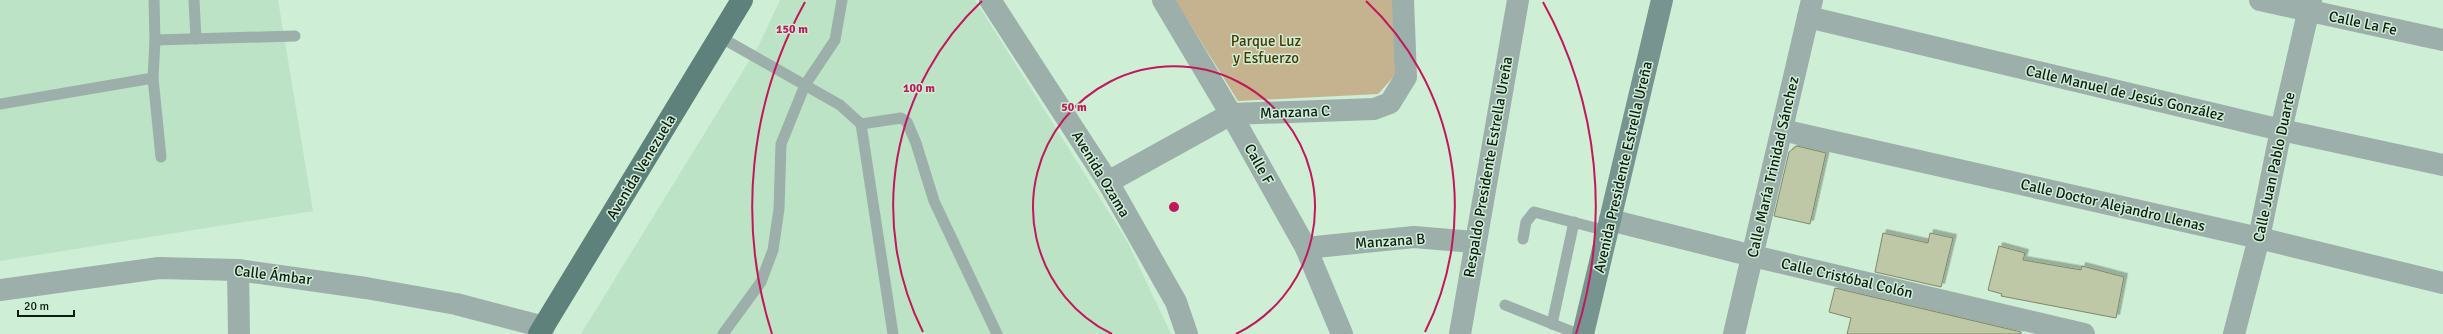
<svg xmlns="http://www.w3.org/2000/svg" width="2443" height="334" font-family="Signika,sans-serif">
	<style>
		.built { fill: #bce3c5 }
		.green { fill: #c4b38e }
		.building { fill: #bfc8a6; stroke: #808868; filter: url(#shadow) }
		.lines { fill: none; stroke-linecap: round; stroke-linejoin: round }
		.service { stroke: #9cafab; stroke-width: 11 }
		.minor { stroke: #9cafab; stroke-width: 22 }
		.secondary { stroke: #789490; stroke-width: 22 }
		.primary { stroke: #5e817c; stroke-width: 22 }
		.ring { fill: none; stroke: #c2185b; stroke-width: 2 }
		.labels { text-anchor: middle; stroke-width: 3; stroke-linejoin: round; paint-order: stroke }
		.street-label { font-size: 15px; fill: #101c13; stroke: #ceeed5 }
		.park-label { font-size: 15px; fill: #4a3700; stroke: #ceeed5 }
		.centre { fill: #c2185b; stroke: #ceeed5; stroke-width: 2 }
		.ring-label { font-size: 12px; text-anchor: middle; font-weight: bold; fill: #c2185b; stroke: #ceeed5; stroke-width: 3; stroke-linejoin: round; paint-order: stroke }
	</style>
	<defs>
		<filter id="shadow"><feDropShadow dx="3.5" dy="-3.5" stdDeviation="0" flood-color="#0004"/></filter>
	</defs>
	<rect width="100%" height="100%" fill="#ceeed5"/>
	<!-- built -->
	<g class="built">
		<path d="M0,0H278L313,211L0,261Z"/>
		<path d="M780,0H975L1127,241L1171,334H581L759,45Z"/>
	</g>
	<!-- green -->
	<path class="green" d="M1175,0H1393L1396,74L1378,94L1238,101Z"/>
	<!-- building -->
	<g class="building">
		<path d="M1797,146L1826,153L1810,224L1774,216L1789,152Z"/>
		<path d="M1883,233L1928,243L1930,233L1953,238L1941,287L1875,272Z"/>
		<path d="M1999,246L2025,253L2023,260L2081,270L2082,266L2124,277L2116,318L2001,296L2002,294L1988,290Z"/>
		<path d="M1835,288L2021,332V334H1847L1851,318L1829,312Z"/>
	</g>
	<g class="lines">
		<!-- service -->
		<g class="service">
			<path d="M154,0L155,40L295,36"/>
			<path d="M194,0L196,39"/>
			<path d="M720,37L840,105L861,124L893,334"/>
			<path d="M153,78L161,157"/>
			<path d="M0,104L153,78L155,40"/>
			<path d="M861,124L901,118L907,122L916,143L934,201L997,334"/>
			<path d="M1523,239L1526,222L1534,212L1607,231"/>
			<path d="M1505,305L1578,334"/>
			<path d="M1552,324L1574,222"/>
			<path d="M723,334L761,282L773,250L779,209L781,144L805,85L835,40L842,0"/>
		</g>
		<!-- minor -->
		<g class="minor">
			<path d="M990,0L1108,182L1176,302L1187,334"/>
			<path d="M1163,0L1231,114L1306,248L1342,334"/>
			<path d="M2260,0L2443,40"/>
			<path d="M1808,17L2281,130L2443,165"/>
			<path d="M1782,130L2259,238L2443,283"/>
			<path d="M1108,182L1231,114L1374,109L1390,103L1406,77L1403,0"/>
			<path d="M1610,220L1753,256L2084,334"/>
			<path d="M1306,248L1414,237L1474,242"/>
			<path d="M238,270L239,334"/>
			<path d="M0,290L159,268L238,270L366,288L456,304L544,327"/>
			<path d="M1460,334L1518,0"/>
			<path d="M1734,334L1812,0"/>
			<path d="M2234,334L2259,238L2281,130L2311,0"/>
		</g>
		<!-- secondary -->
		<path class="secondary" d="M1583,334L1662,0"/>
		<!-- primary -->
		<path class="primary" d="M539,334L742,0"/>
	</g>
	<!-- distance rings -->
	<g class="ring">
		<path d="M1112 334A141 141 0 1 1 1236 334"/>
		<path d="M923 332A281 281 0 0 1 982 1M1366 1A281 281 0 0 1 1425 332"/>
		<path d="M772 334A422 422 0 0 1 805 2M1543 2A422 422 0 0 1 1576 334"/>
	</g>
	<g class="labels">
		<!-- street labels -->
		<g class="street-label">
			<text transform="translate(2363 23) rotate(12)" y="5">Calle La Fe</text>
			<text transform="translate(2125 93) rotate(13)" y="5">Calle Manuel de Jesús González</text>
			<text transform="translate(1295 112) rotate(-2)" y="5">Manzana C</text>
			<text transform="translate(1259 164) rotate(61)" y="5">Calle F</text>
			<text transform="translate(641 167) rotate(-59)" y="5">Avenida Venezuela</text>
			<text transform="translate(1488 167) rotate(-80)" y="5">Respaldo Presidente Estrella Ureña</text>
			<text transform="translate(1623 167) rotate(-77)" y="5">Avenida Presidente Estrella Ureña</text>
			<text transform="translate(1773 167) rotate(-77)" y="5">Calle María Trinidad Sánchez</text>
			<text transform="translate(2274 167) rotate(-78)" y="5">Calle Juan Pablo Duarte</text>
			<text transform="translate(1101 174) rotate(59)" y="5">Avenida Ozama</text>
			<text transform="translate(2113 205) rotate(13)" y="5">Calle Doctor Alejandro Llenas</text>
			<text transform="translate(1390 241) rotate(-4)" y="5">Manzana B</text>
			<text transform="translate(273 275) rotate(7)" y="5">Calle Ámbar</text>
			<text transform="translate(1847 278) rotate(13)" y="5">Calle Cristóbal Colón</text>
		</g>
		<!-- park labels -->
		<g class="park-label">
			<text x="1266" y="46">Parque Luz<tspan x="1266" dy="17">y Esfuerzo</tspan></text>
		</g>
	</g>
	<circle cx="1174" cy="207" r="6" class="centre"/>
	<g class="ring-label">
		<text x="792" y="33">150 m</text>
		<text x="919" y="92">100 m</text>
		<text x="1074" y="111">50 m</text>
	</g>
	<!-- scale -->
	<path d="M18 310v6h56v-6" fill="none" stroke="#101c13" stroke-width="2"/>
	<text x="24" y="310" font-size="12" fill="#101c13" stroke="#ceeed5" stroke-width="3" paint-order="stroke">20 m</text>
</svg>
